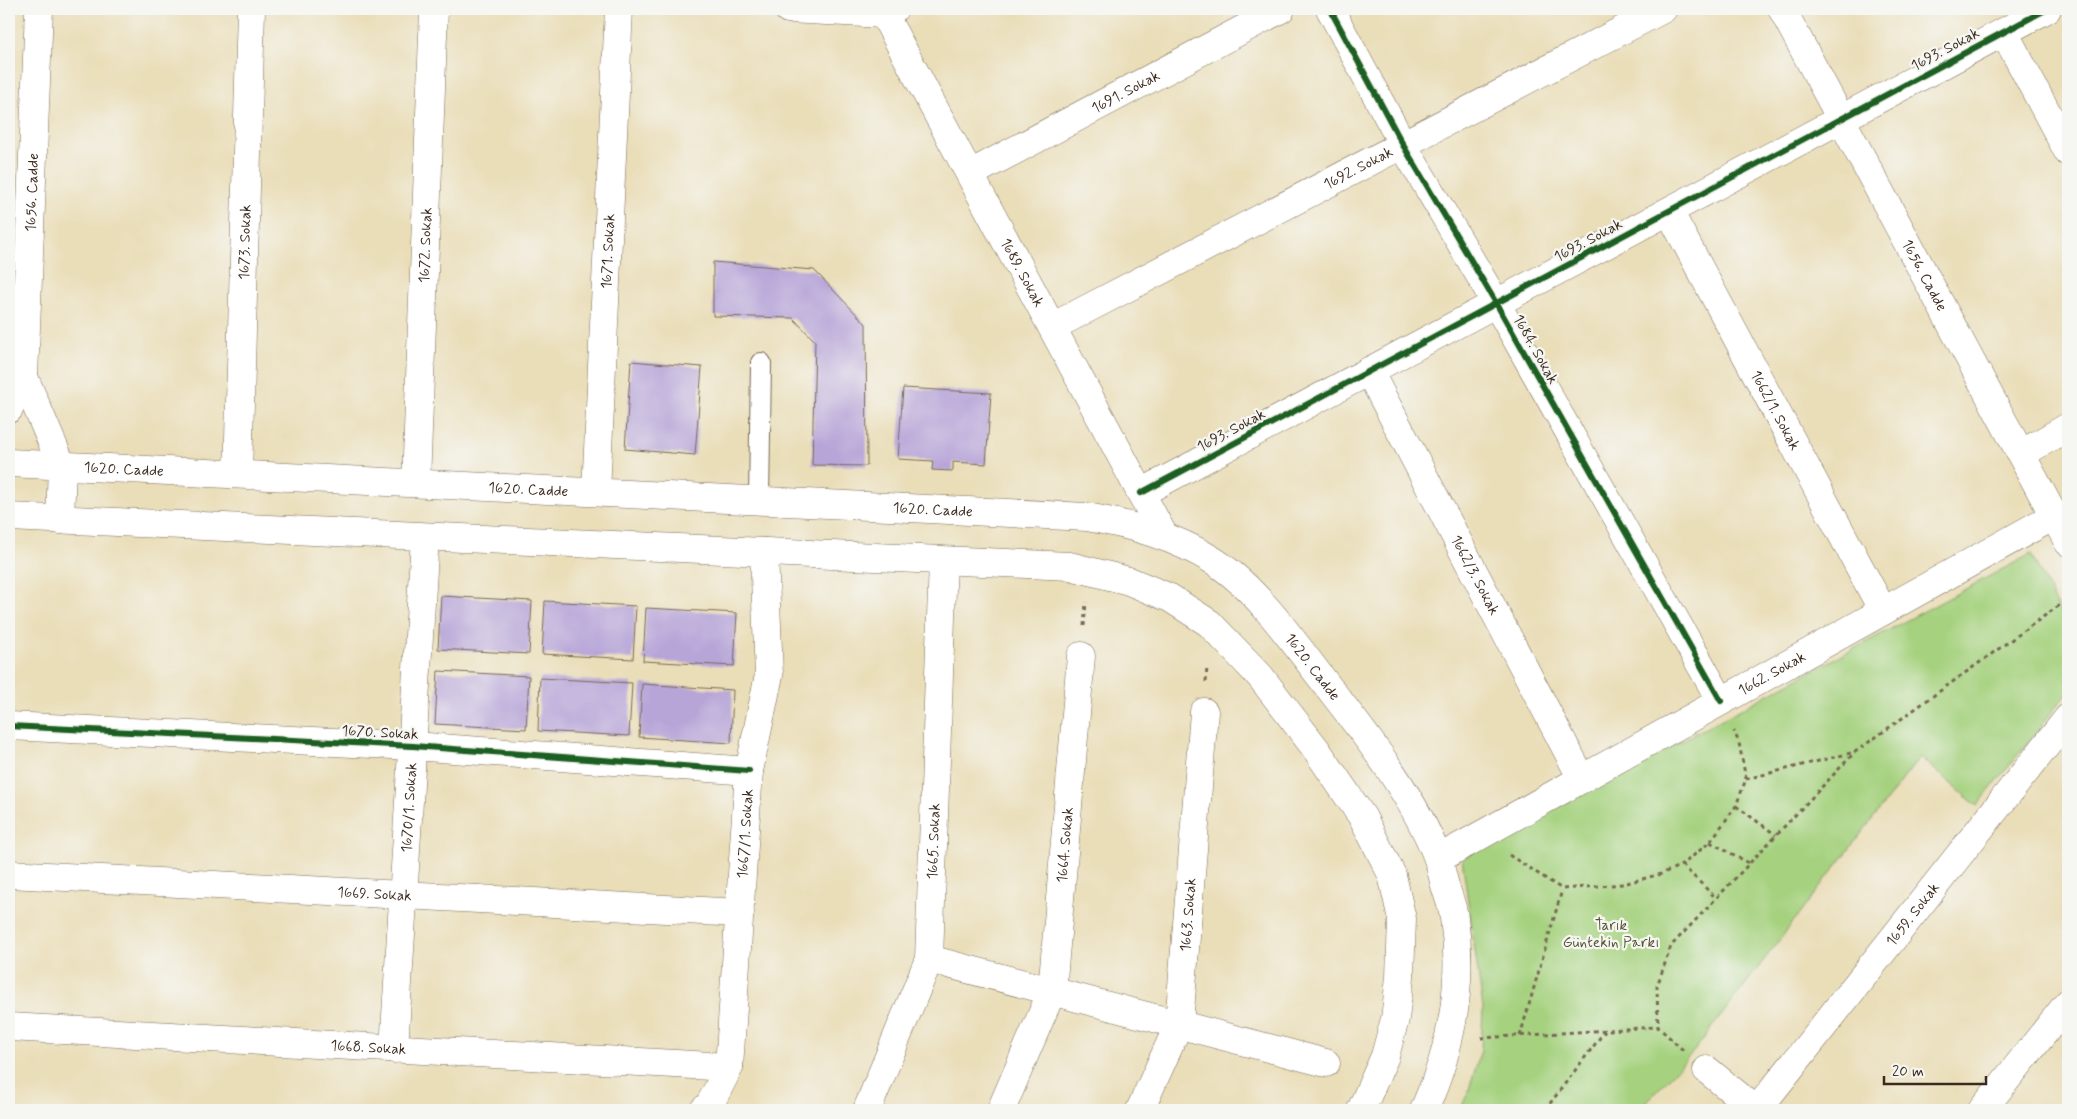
<svg xmlns="http://www.w3.org/2000/svg" width="2077" height="1119" font-family="Mynerve,sans-serif">
	<style>
		.green { fill: #a6d27f; stroke: #707e4e }
		.building { fill: #b7a5d8 }
		.lines { fill: none; stroke-linecap: round; stroke-linejoin: round }
		.lane-casing { stroke: #786954; stroke-width: 22 }
		.street-casing { stroke: #786954; stroke-width: 29 }
		.secondary-casing { stroke: #786954; stroke-width: 29 }
		.path { stroke: #786954; stroke-width: 3; stroke-dasharray: 4 4; stroke-linecap: butt }
		.lane { stroke: #fff; stroke-width: 20 }
		.street { stroke: #fff; stroke-width: 28 }
		.secondary { stroke: #fff; stroke-width: 28 }
		.cycleway-casing { stroke: #f6f6f2; stroke-width: 9 }
		.cycleway { stroke: #1b5e20; stroke-width: 6 }
		.labels { text-anchor: middle; stroke-width: 4.5; stroke-linejoin: round; paint-order: stroke }
		.street-label { font-size: 15px; fill: #3b2a1e; stroke: #f6f6f2 }
		.park-label { font-size: 15px; fill: #565436; stroke: #f6f6f2 }
	</style>
	<rect width="100%" height="100%" fill="#f6f6f2"/>
	<filter id="ink" filterUnits="userSpaceOnUse"><feTurbulence type="fractalNoise" baseFrequency=".02" numOctaves="2"/><feDisplacementMap in="SourceGraphic" scale="10" xChannelSelector="R" yChannelSelector="G"/><feConvolveMatrix kernelMatrix="1 2 1 2 8 2 1 2 1" color-interpolation-filters="sRGB"/></filter>
	<filter id="wash" filterUnits="userSpaceOnUse"><feTurbulence type="fractalNoise" baseFrequency=".0096" numOctaves="4" result="noise"/><feDisplacementMap in="SourceGraphic" scale="20" xChannelSelector="R" yChannelSelector="G"/><feGaussianBlur stdDeviation="1.12" result="paint"/><feColorMatrix in="noise" values="0 0 0 0 0 0 0 0 0 0 0 0 0 0 0 0 0 1.4 0 .05"/><feComposite in="paint" operator="in"/></filter>
	<g filter="url(#wash)">
		<rect width="100%" height="100%" fill="#eadeb9"/>
		<!-- green -->
		<path class="green" d="M2031,554L2068,626V692L1977,806L1920,757L1694,1051L1639,1110H1460L1468,1093L1481,1050L1483,1008L1462,858Z"/>
		<g id="blocks">
			<!-- building -->
			<g class="building">
				<path d="M713,262L814,270L866,324L867,466L812,465L815,341L793,318L713,316Z"/>
				<path d="M631,361L702,367L695,455L625,449Z"/>
				<path d="M903,388L991,393L986,464L953,462V471L932,470L933,461L898,459Z"/>
				<path d="M441,596L532,601L529,654L438,649Z"/>
				<path d="M545,601L636,606L633,659L542,654Z"/>
				<path d="M646,608L737,613L734,666L643,661Z"/>
				<path d="M438,671L529,676L526,729L435,724Z"/>
				<path d="M540,678L632,683L629,736L538,731Z"/>
				<path d="M642,684L733,690L731,743L639,737Z"/>
			</g>
		</g>
	</g>
	<g filter="url(#ink)">
		<use href="#blocks" fill-opacity="0" stroke="#786954" stroke-width="1"/>
		<g class="lines">
			<!-- lane casing -->
			<g class="lane-casing">
				<path id="lane" d="M759,500L761,363"/>
			</g>
			<!-- street casing -->
			<g class="street-casing">
				<g id="street">
					<path d="M788,9L884,14L894,9"/>
					<path id="s1" d="M881,9L1164,536"/>
					<path d="M1330,9L1403,145L1496,303L1721,701"/>
					<path d="M2004,32L2068,152"/>
					<path id="s2" d="M970,174L1281,9"/>
					<path id="s3" d="M1669,211L1883,611"/>
					<path id="s4" d="M1052,327L1663,9"/>
					<path id="s5" d="M1369,371L1582,779"/>
					<path d="M2021,454L2068,427"/>
					<path id="s6" d="M238,474L251,9"/>
					<path id="s7" d="M416,483L434,9"/>
					<path id="s8" d="M596,492L619,9"/>
					<path d="M1141,493L2047,9"/>
					<path d="M9,726L413,746L749,771"/>
					<path id="s9" d="M1438,859L2054,516"/>
					<path id="s10" d="M9,874L740,913"/>
					<path d="M929,959L1326,1063"/>
					<path id="s11" d="M9,1027L729,1067"/>
					<path id="s12" d="M394,1049L425,537"/>
					<path d="M1707,1070L1756,1110"/>
					<path id="s13" d="M704,1110L710,1104L729,1067L749,771L769,675L764,552"/>
					<path id="s14" d="M867,1110L929,959L943,561"/>
					<path id="s15" d="M1001,1110L1052,991L1081,656"/>
					<path id="s16" d="M1140,1110L1179,1024L1204,712"/>
					<path id="s17" d="M1757,1110L2068,718"/>
					<path d="M1982,1110L2068,1003"/>
				</g>
			</g>
			<!-- secondary casing -->
			<g class="secondary-casing">
				<g id="secondary">
					<path id="s18" d="M1782,9L2068,542"/>
					<path d="M24,377L62,466L60,520"/>
					<path id="s19" d="M9,409L24,377L39,9"/>
					<path id="s20" d="M9,463L1087,517C1132,525 1174,536 1214,561C1253,586 1288,634 1316,671C1359,727 1413,792 1438,859C1441,868 1443,879 1446,889C1449,898 1453,908 1454,918C1464,984 1451,1050 1424,1110"/>
					<path d="M9,517L1070,566L1129,581L1170,598L1209,623L1260,676L1316,749L1363,818L1392,875L1402,919L1400,977L1395,1019L1385,1056L1361,1110"/>
				</g>
			</g>
			<!-- path -->
			<g class="path">
				<path d="M1084,626L1086,602"/>
				<path d="M1206,682L1207,666"/>
				<path d="M1746,779L1855,752"/>
				<path d="M1736,806L1776,835"/>
				<path d="M1710,842L1749,863"/>
				<path d="M1509,855L1562,889L1623,884L1661,874L1682,865L1710,842L1736,806L1746,779L1739,743L1734,731"/>
				<path d="M1682,865L1716,898"/>
				<path d="M1520,1036L1562,890"/>
				<path d="M1481,1038L1658,1027"/>
				<path d="M1683,1050L1658,1027L1657,986L1671,946L1855,752L2068,599"/>
				<path d="M1545,1110L1605,1031"/>
			</g>
			<!-- lane -->
			<use href="#lane" class="lane"/>
			<!-- street -->
			<use href="#street" class="street"/>
			<!-- secondary -->
			<use href="#secondary" class="secondary"/>
			<!-- cycleway casing -->
			<g class="cycleway-casing">
				<g id="cycleway">
					<path d="M1330,9L1403,145L1496,303L1721,701"/>
					<path d="M1141,493L2047,9"/>
					<path d="M9,726L413,746L749,771"/>
				</g>
			</g>
			<!-- cycleway -->
			<use href="#cycleway" class="cycleway"/>
		</g>
	</g>
	<g class="labels">
		<!-- street labels -->
		<g class="street-label">
			<text transform="translate(1945 49) rotate(-28)" y="5">1693. Sokak</text>
			<text dy="5" stroke="none"><textPath href="#s2" startOffset="176">1691. Sokak</textPath></text>
			<text dy="5" stroke="none"><textPath href="#s4" startOffset="345">1692. Sokak</textPath></text>
			<text dy="5" stroke="none"><textPath href="#s19" startOffset="220">1656. Cadde</textPath></text>
			<text transform="translate(1588 240) rotate(-28)" y="5">1693. Sokak</text>
			<text dy="5" stroke="none"><textPath href="#s6" startOffset="232">1673. Sokak</textPath></text>
			<text dy="5" stroke="none"><textPath href="#s7" startOffset="238">1672. Sokak</textPath></text>
			<text dy="5" stroke="none"><textPath href="#s8" startOffset="241">1671. Sokak</textPath></text>
			<text dy="5" stroke="none"><textPath href="#s1" startOffset="299">1689. Sokak</textPath></text>
			<text dy="5" stroke="none"><textPath href="#s18" startOffset="302">1656. Cadde</textPath></text>
			<text transform="translate(1536 349) rotate(61)" y="5">1684. Sokak</text>
			<text dy="5" stroke="none"><textPath href="#s3" startOffset="226">1662/1. Sokak</textPath></text>
			<text transform="translate(1231 430) rotate(-28)" y="5">1693. Sokak</text>
			<text dy="5" stroke="none"><textPath href="#s20" startOffset="115">1620. Cadde</textPath></text>
			<text dy="5" stroke="none"><textPath href="#s20" startOffset="520">1620. Cadde</textPath></text>
			<text dy="5" stroke="none"><textPath href="#s20" startOffset="925">1620. Cadde</textPath></text>
			<text dy="5" stroke="none"><textPath href="#s5" startOffset="230">1662/3. Sokak</textPath></text>
			<text dy="5" stroke="none"><textPath href="#s20" startOffset="1360">1620. Cadde</textPath></text>
			<text dy="5" stroke="none"><textPath href="#s9" startOffset="382">1662. Sokak</textPath></text>
			<text transform="translate(380 732) rotate(3)" y="5">1670. Sokak</text>
			<text dy="5" stroke="none"><textPath href="#s12" startOffset="242">1670/1. Sokak</textPath></text>
			<text dy="5" stroke="none"><textPath href="#s13" startOffset="284">1667/1. Sokak</textPath></text>
			<text dy="5" stroke="none"><textPath href="#s14" startOffset="281">1665. Sokak</textPath></text>
			<text dy="5" stroke="none"><textPath href="#s15" startOffset="276">1664. Sokak</textPath></text>
			<text dy="5" stroke="none"><textPath href="#s10" startOffset="366">1669. Sokak</textPath></text>
			<text dy="5" stroke="none"><textPath href="#s17" startOffset="250">1659. Sokak</textPath></text>
			<text dy="5" stroke="none"><textPath href="#s16" startOffset="204">1663. Sokak</textPath></text>
			<text dy="5" stroke="none"><textPath href="#s11" startOffset="360">1668. Sokak</textPath></text>
		</g>
		<!-- park labels -->
		<g class="park-label">
			<text x="1611" y="930">Tarık<tspan x="1611" dy="17">Güntekin Parkı</tspan></text>
		</g>
	</g>
	<!-- margin -->
	<rect width="2077" height="1119" fill="none" stroke="#f6f6f2" stroke-width="30"/>
	<!-- scale -->
	<path d="M1884 1076v8h102v-8" fill="none" stroke="#3b2a1e" stroke-width="2.5"/>
	<text x="1892" y="1076" font-size="15" fill="#3b2a1e" stroke="#f6f6f2" stroke-width="4" paint-order="stroke">20 m</text>
</svg>
